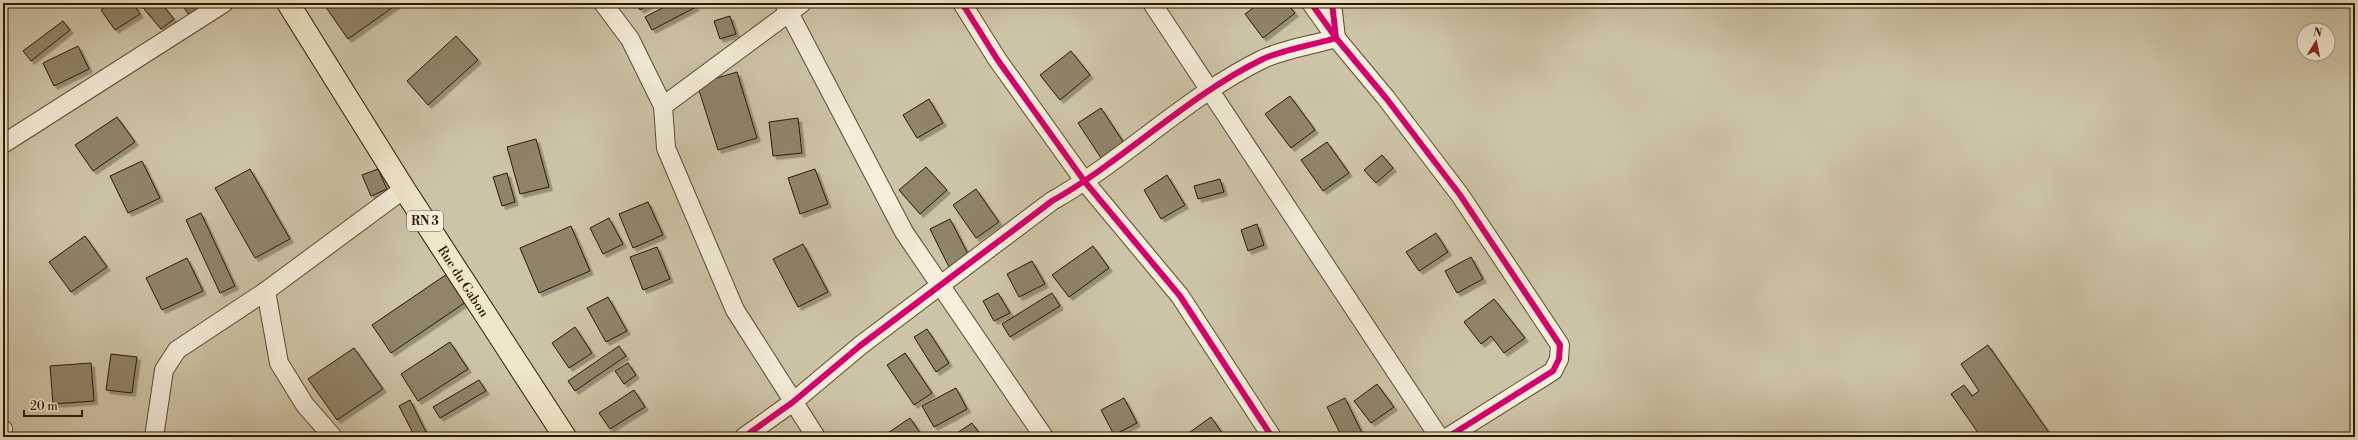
<svg xmlns="http://www.w3.org/2000/svg" width="2358" height="440" font-family="'Libre Bodoni',serif">
	<style>
		.green { fill: #cdc4a7; stroke: #7b6e55; fill-rule: evenodd }
		.building { fill: #908469; stroke: #291903; filter: url(#shadow) }
		.lines { fill: none; stroke-linecap: round; stroke-linejoin: round }
		.street-casing { stroke: #5a4c34; stroke-width: 20 }
		.highway-casing { stroke: #291903; stroke-width: 24 }
		.street { stroke: #f5efdb; stroke-width: 18 }
		.highway { stroke: #efe7c8; stroke-width: 22 }
		.cycleway-casing { stroke: #f5efdb; stroke-width: 8 }
		.cycleway { stroke: #d6006c; stroke-width: 6 }
		.labels { text-anchor: middle; stroke-width: 4; stroke-linejoin: round; paint-order: stroke }
		.shield { fill: #f5efdb; stroke: #665944; stroke-width: 1 }
		.shield-label { font-size: 12px; font-weight: bold; fill: #291903 }
		.street-label { font-size: 13px; fill: #291903; stroke: #f5efdb }
	</style>
	<defs>
		<filter id="shadow"><feDropShadow dx="3.5" dy="3.5" stdDeviation="0" flood-color="#0004"/></filter>
	</defs>
	<rect width="100%" height="100%" fill="#efe7c8"/>
	<filter id="stains"><feTurbulence type="fractalNoise" baseFrequency=".005" numOctaves="4"/><feColorMatrix values="0 0 0 0 .2 0 0 0 0 .09 0 0 0 0 .02 0 0 0 .5 -.17"/></filter>
	<radialGradient id="worn" r=".72"><stop offset=".6" stop-color="#630" stop-opacity="0"/><stop offset="1" stop-color="#630" stop-opacity=".3"/></radialGradient>
	<!-- green -->
	<path class="green" d="M3,3H2355V437H3ZM2304,30H2328V54H2304Z"/>
	<!-- building -->
	<g class="building">
		<path d="M111,3H133L140,14L115,30L101,10Z"/>
		<path d="M139,3H161L174,19L161,29Z"/>
		<path d="M181,3H207L189,15Z"/>
		<path d="M323,3H399L348,39Z"/>
		<path d="M636,3H652L640,10Z"/>
		<path d="M672,3H694L696,7L652,30L645,17Z"/>
		<path d="M1260,3H1287L1295,13L1263,38L1245,14Z"/>
		<path d="M730,16L736,34L720,39L714,21Z"/>
		<path d="M63,21L70,30L31,61L23,51Z"/>
		<path d="M456,36L478,60L428,105L407,81Z"/>
		<path d="M78,46L89,69L54,86L43,63Z"/>
		<path d="M1071,51L1090,75L1060,100L1040,75Z"/>
		<path d="M737,72L757,138L718,150L697,84Z"/>
		<path d="M1290,96L1315,130L1291,148L1265,114Z"/>
		<path d="M929,99L943,123L917,138L903,115Z"/>
		<path d="M1101,108L1124,143L1101,158L1078,123Z"/>
		<path d="M117,117L135,142L93,171L75,145Z"/>
		<path d="M798,118L802,153L773,156L769,122Z"/>
		<path d="M536,139L549,187L520,194L507,147Z"/>
		<path d="M1327,142L1349,173L1323,191L1301,160Z"/>
		<path d="M1382,155L1393,168L1376,183L1364,170Z"/>
		<path d="M142,161L160,198L128,213L110,176Z"/>
		<path d="M926,167L947,190L920,214L899,190Z"/>
		<path d="M250,169L290,239L255,258L215,188Z"/>
		<path d="M378,169L387,189L371,196L362,175Z"/>
		<path d="M815,169L828,204L800,214L788,178Z"/>
		<path d="M507,173L515,202L502,206L493,177Z"/>
		<path d="M1167,175L1185,205L1161,219L1144,190Z"/>
		<path d="M1220,179L1224,192L1198,199L1194,186Z"/>
		<path d="M976,189L999,222L976,238L953,205Z"/>
		<path d="M648,202L663,235L633,248L619,214Z"/>
		<path d="M201,213L235,286L220,293L186,220Z"/>
		<path d="M609,218L623,244L603,254L590,228Z"/>
		<path d="M950,219L970,258L949,267L930,229Z"/>
		<path d="M1257,224L1264,245L1248,251L1241,230Z"/>
		<path d="M571,226L590,271L539,293L520,248Z"/>
		<path d="M1436,233L1448,252L1419,271L1406,252Z"/>
		<path d="M85,236L107,267L71,292L49,262Z"/>
		<path d="M803,244L828,292L798,307L773,259Z"/>
		<path d="M1093,246L1109,268L1069,297L1052,275Z"/>
		<path d="M657,247L670,279L643,290L630,257Z"/>
		<path d="M1471,257L1483,279L1457,293L1445,271Z"/>
		<path d="M187,258L203,291L162,310L146,278Z"/>
		<path d="M1032,261L1045,284L1019,297L1007,274Z"/>
		<path d="M450,272L469,300L391,353L372,325Z"/>
		<path d="M998,293L1010,313L994,321L983,301Z"/>
		<path d="M1052,293L1060,306L1010,337L1002,324Z"/>
		<path d="M608,297L627,331L606,342L587,308Z"/>
		<path d="M1494,299L1525,338L1504,353L1491,336L1481,344L1464,322Z"/>
		<path d="M575,327L592,353L569,368L552,343Z"/>
		<path d="M927,329L949,363L936,372L914,337Z"/>
		<path d="M450,342L468,369L418,401L401,374Z"/>
		<path d="M1988,345L2052,437H1981L1951,394L1964,385L1972,396L1979,391L1961,364Z"/>
		<path d="M619,346L626,356L575,391L568,381Z"/>
		<path d="M354,348L383,389L337,420L308,379Z"/>
		<path d="M905,353L932,393L914,405L887,365Z"/>
		<path d="M111,354L137,357L132,393L106,390Z"/>
		<path d="M91,363L94,401L53,404L50,366Z"/>
		<path d="M628,363L636,375L624,384L615,371Z"/>
		<path d="M479,380L486,391L440,418L433,407Z"/>
		<path d="M1377,384L1394,407L1371,423L1354,401Z"/>
		<path d="M956,388L967,409L934,427L922,406Z"/>
		<path d="M634,390L645,407L610,429L599,413Z"/>
		<path d="M1124,398L1137,423L1114,435L1101,410Z"/>
		<path d="M1345,398L1364,437H1342L1327,407Z"/>
		<path d="M410,400L428,436L425,437H415L399,406Z"/>
		<path d="M1211,417L1225,437H1183Z"/>
		<path d="M910,418L923,437H882Z"/>
		<path d="M972,423L982,437H951Z"/>
	</g>
	<g class="lines">
		<!-- street casing -->
		<g class="street-casing">
			<g id="street">
				<path d="M603,3L630,39L663,106L666,148L735,310L816,437"/>
				<path d="M784,3L904,232L1044,437"/>
				<path d="M962,3L997,59L1085,182L1180,296L1272,437"/>
				<path d="M1152,3L1439,437"/>
				<path d="M1311,3L1336,38L1386,98L1460,195L1560,345L1559,359L1553,371L1448,437"/>
				<path d="M663,106L802,3"/>
				<path d="M3,144L224,3"/>
				<path d="M3,429V437"/>
				<path d="M154,437L164,370L177,350L266,291"/>
				<path d="M333,437L305,405L279,363L266,291L404,189"/>
				<path d="M744,437L793,402L861,345L1052,201C1126,159 1187,96 1263,59C1285,49 1313,45 1336,38L1332,3"/>
			</g>
		</g>
		<!-- highway casing -->
		<g class="highway-casing">
			<g id="highway">
				<path id="s1" d="M288,3L404,189L565,437"/>
			</g>
		</g>
		<!-- street -->
		<use href="#street" class="street"/>
		<!-- highway -->
		<use href="#highway" class="highway"/>
		<!-- cycleway casing -->
		<g class="cycleway-casing">
			<g id="cycleway">
				<path d="M962,3L997,59L1085,182L1180,296L1272,437"/>
				<path d="M1311,3L1336,38L1386,98L1460,195L1560,345L1559,359L1553,371L1448,437"/>
				<path d="M744,437L793,402L861,345L1052,201C1126,159 1187,96 1263,59C1285,49 1313,45 1336,38L1332,3"/>
			</g>
		</g>
		<!-- cycleway -->
		<use href="#cycleway" class="cycleway"/>
	</g>
	<g class="labels">
		<!-- shield labels -->
		<rect class="shield" x="407" y="211" width="36" height="20" rx="3"/>
		<g class="shield-label">
			<text x="425" y="225">RN 3</text>
		</g>
		<!-- street labels -->
		<g class="street-label">
			<text dy="5" stroke="none"><textPath href="#s1" startOffset="329">Rue du Gabon</textPath></text>
		</g>
	</g>
	<!-- margin -->
	<rect width="2358" height="440" fill="none" stroke="#efe7c8" stroke-width="16"/>
	<rect x="4" y="4" width="2350" height="432" fill="none" stroke="#291903" stroke-width="2"/>
	<rect x="8" y="8" width="2342" height="424" fill="none" stroke="#291903"/>
	<!-- north arrow -->
	<g transform="translate(2316 42) rotate(10)"><circle r="19" fill="#f5efdb" stroke="#a39985"/>
	<path d="M0-3L7 15L0 10L-7 15Z" fill="#8f2418"/>
	<text y="-6" font-size="11" font-weight="bold" text-anchor="middle" fill="#291903">N</text>
	</g>
	<!-- scale -->
	<path d="M24 410v6h58v-6" fill="none" stroke="#291903" stroke-width="2"/>
	<text x="30" y="410" font-size="12" fill="#291903" stroke="#f5efdb" stroke-width="3" paint-order="stroke">20 m</text>
	<rect width="100%" height="100%" filter="url(#stains)"/>
	<rect width="100%" height="100%" fill="url(#worn)"/>
</svg>
